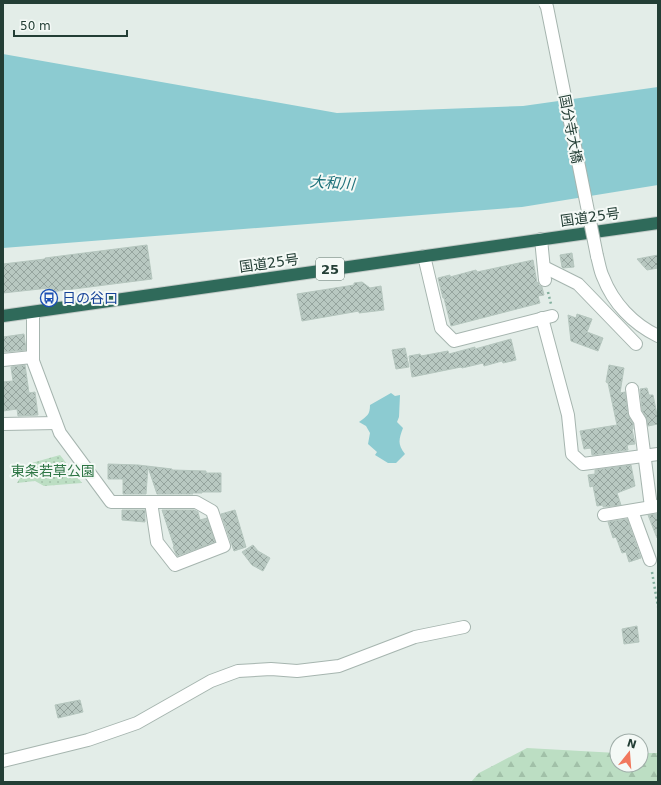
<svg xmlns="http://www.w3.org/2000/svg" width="661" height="785" font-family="'DejaVu Sans','Noto Sans JP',sans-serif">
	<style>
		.forest { fill: url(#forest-firs) }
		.park { fill: url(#park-dots) }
		.water { fill: #8ccbd1 }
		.building { fill: url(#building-cross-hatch); stroke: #b5c6be }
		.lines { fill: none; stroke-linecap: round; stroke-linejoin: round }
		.minor-casing { stroke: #a6b5af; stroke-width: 14 }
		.highway-casing { stroke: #c1c9c6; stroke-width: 14 }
		.path { stroke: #84b09f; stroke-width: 2.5; stroke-dasharray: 2 3; stroke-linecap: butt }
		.minor { stroke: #fff; stroke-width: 12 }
		.highway { stroke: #2f6a5a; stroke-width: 12 }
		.minor-bridge-casing { stroke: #a6b5af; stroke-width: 14; stroke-linecap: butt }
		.minor-bridge { stroke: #fff; stroke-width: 12 }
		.labels { text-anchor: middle; stroke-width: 4; stroke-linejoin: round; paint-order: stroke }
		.shield { fill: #f4f9f6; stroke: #62766f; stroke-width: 1 }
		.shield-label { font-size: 13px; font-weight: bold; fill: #233e35 }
		.street-label { font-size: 14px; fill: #233e35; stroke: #f4f9f6 }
		.transit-label { font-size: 14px; fill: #164399; stroke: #f4f9f6; text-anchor: start }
		.park-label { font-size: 14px; fill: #2d7544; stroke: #f4f9f6 }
		.water-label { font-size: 15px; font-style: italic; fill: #1d717a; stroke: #f4f9f6 }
	</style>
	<defs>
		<pattern id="forest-firs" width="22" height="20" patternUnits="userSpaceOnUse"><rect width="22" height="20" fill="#bcdec3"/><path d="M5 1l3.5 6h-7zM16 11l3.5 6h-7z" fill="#a1c0a8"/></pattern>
		<pattern id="park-dots" width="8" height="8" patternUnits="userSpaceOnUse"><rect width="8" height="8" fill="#bcdec3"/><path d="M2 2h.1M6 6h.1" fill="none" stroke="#a1c0a8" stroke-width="1.8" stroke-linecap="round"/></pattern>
		<pattern id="building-cross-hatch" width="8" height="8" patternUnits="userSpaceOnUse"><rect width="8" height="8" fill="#b8c8c1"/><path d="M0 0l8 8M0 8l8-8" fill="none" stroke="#95a49e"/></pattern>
	</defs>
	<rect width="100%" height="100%" fill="#e3ede8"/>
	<!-- forest -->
	<path class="forest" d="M527,748L617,753V765H641V753H658V782H471L479,773Z"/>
	<!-- park -->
	<path class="park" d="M60,455L82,483L44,486L35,481L17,483L28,464Z"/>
	<!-- water -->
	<g class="water">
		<path d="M3,54L337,113L523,106L658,87V185L522,207L3,248Z"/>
		<path d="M391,393L395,396L400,395L399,417L397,422L403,428C399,439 397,444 405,454L396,463H388L375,455L377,452L368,444L370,433L366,426L359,422C367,416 370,415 370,405Z"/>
	</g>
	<!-- building -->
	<g class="building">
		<path d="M147,245L152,279L50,292L49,288L3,293V264L45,259V258Z"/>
		<path d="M572,253L574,267L563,268L562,267L560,255Z"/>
		<path d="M658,255V268L647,270L637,259Z"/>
		<path d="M533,260L537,283L538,282L539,285L542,287L544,295L538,296L540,303L451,326L444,298H443L438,278L450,275V277L476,270L477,272Z"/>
		<path d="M362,282L370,288L381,286L384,310L359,313V311L302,321L297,294L354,285V283Z"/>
		<path d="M577,314L592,319L587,332L603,338L598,351L571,341L568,315L576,318Z"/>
		<path d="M24,334L26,350L3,352V337Z"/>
		<path d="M511,339L516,360L503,363L502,361L484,366L483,363L462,368L461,367L412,377L409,356L420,354L421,356L448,351L449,354L475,347V349Z"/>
		<path d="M405,348L409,367L396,369L392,350Z"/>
		<path d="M25,365L29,393L35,392L38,415L18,416L17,409L3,411V382L13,381L11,367Z"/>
		<path d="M609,365L624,368L620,393L625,392L628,414L633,424V429H632L635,444L627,445L628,450L592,455L591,448L584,449L580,431L617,425L608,383L606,382Z"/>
		<path d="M647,388L649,395H653L658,420V424L648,426L646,417L642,410L640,389Z"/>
		<path d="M108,464L138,465L172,469V470L206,471V473H221V492H202V493H192L193,494H157L148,467L146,494H123V479H108Z"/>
		<path d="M631,465L635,486L617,493L621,505L603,507V505L597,506L593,486L590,487L588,475L595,474V470Z"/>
		<path d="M122,510H145V522L122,520Z"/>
		<path d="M162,510H194L198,512L200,520L207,518L215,542L177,556L173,547L174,546Z"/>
		<path d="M235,510L246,547L234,551L221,514Z"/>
		<path d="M658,514V538H657L648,515Z"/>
		<path d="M627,519L641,558L629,562L626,552L622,553L616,537L613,538L608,522Z"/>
		<path d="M253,545L258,551L270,558L263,571L252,565L242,552Z"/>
		<path d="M637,626L639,642L624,644L622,629Z"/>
		<path d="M80,700L83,712L58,718L55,705Z"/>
	</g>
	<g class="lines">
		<!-- minor casing -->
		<g class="minor-casing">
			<g id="minor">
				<path d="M541,239L545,280"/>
				<path d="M424,256L441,328L454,341L552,316"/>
				<path d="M597,256C599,263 600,271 603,277C613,303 633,324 658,336"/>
				<path d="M544,267L578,284L636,344"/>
				<path d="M33,312V361L60,433L111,502H196L212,511L224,546L175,565L157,542L151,502"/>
				<path d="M542,318L568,415L572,454L583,464L658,454"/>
				<path d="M3,360L32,357"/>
				<path d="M632,389L635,413L640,421L651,507"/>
				<path d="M3,424L56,423"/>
				<path d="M632,511L650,560"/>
				<path d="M604,515L658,506"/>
				<path d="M3,761L88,740L137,723L211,681L238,671L271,669L297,671L339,666L415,637L464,627"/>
			</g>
		</g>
		<!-- highway casing -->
		<g class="highway-casing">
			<path id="highway" d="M3,316L658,223"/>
		</g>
		<!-- path -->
		<g class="path">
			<path d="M548,292L551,304"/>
			<path d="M652,572L658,607"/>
		</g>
		<!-- minor -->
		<use href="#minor" class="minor"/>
		<!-- highway -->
		<use href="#highway" class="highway"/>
		<!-- minor-bridge casing -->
		<g class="minor-bridge-casing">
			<path id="minor-bridge" d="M545,3L547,7L597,256"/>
		</g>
		<!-- minor-bridge -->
		<use href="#minor-bridge" class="minor-bridge"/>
	</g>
	<!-- icons -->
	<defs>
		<g id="bus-ring" transform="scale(0.9)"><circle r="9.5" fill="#f4f9f6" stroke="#1a4fb4" stroke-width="1.5"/><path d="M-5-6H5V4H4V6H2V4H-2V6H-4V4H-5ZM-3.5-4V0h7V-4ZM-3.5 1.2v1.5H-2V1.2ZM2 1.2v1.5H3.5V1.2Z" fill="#1a4fb4"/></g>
	</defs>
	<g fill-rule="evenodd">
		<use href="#bus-ring" x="49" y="298"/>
	</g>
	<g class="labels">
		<!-- shield labels -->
		<rect class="shield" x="316" y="258" width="28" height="22" rx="3"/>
		<g class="shield-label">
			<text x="330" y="274">25</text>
		</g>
		<!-- street labels -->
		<g class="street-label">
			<text transform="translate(571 129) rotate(79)" y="5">国分寺大橋</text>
			<text transform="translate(590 217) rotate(-8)" y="5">国道25号</text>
			<text transform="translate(269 263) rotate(-8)" y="5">国道25号</text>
		</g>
		<!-- transit labels -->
		<g class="transit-label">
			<text x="62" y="303">日の谷口</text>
		</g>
		<!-- park labels -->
		<g class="park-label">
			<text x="53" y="476">東条若草公園</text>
		</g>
		<!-- water labels -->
		<g class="water-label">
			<text transform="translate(332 183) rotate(4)" y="5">大和川</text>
		</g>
	</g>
	<!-- border -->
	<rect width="661" height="785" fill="none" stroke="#233e35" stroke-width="8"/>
	<!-- north arrow -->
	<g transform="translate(629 753) rotate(17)"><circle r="19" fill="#f4f9f6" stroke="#a0aea9"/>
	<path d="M0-3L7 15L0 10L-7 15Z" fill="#f1785d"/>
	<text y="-6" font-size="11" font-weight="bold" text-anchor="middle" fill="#233e35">N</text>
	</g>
	<!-- scale -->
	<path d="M14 30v6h113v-6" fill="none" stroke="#233e35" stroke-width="2"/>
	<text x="20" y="30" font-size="12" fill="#233e35" stroke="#f4f9f6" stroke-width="3" paint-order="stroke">50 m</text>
</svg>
